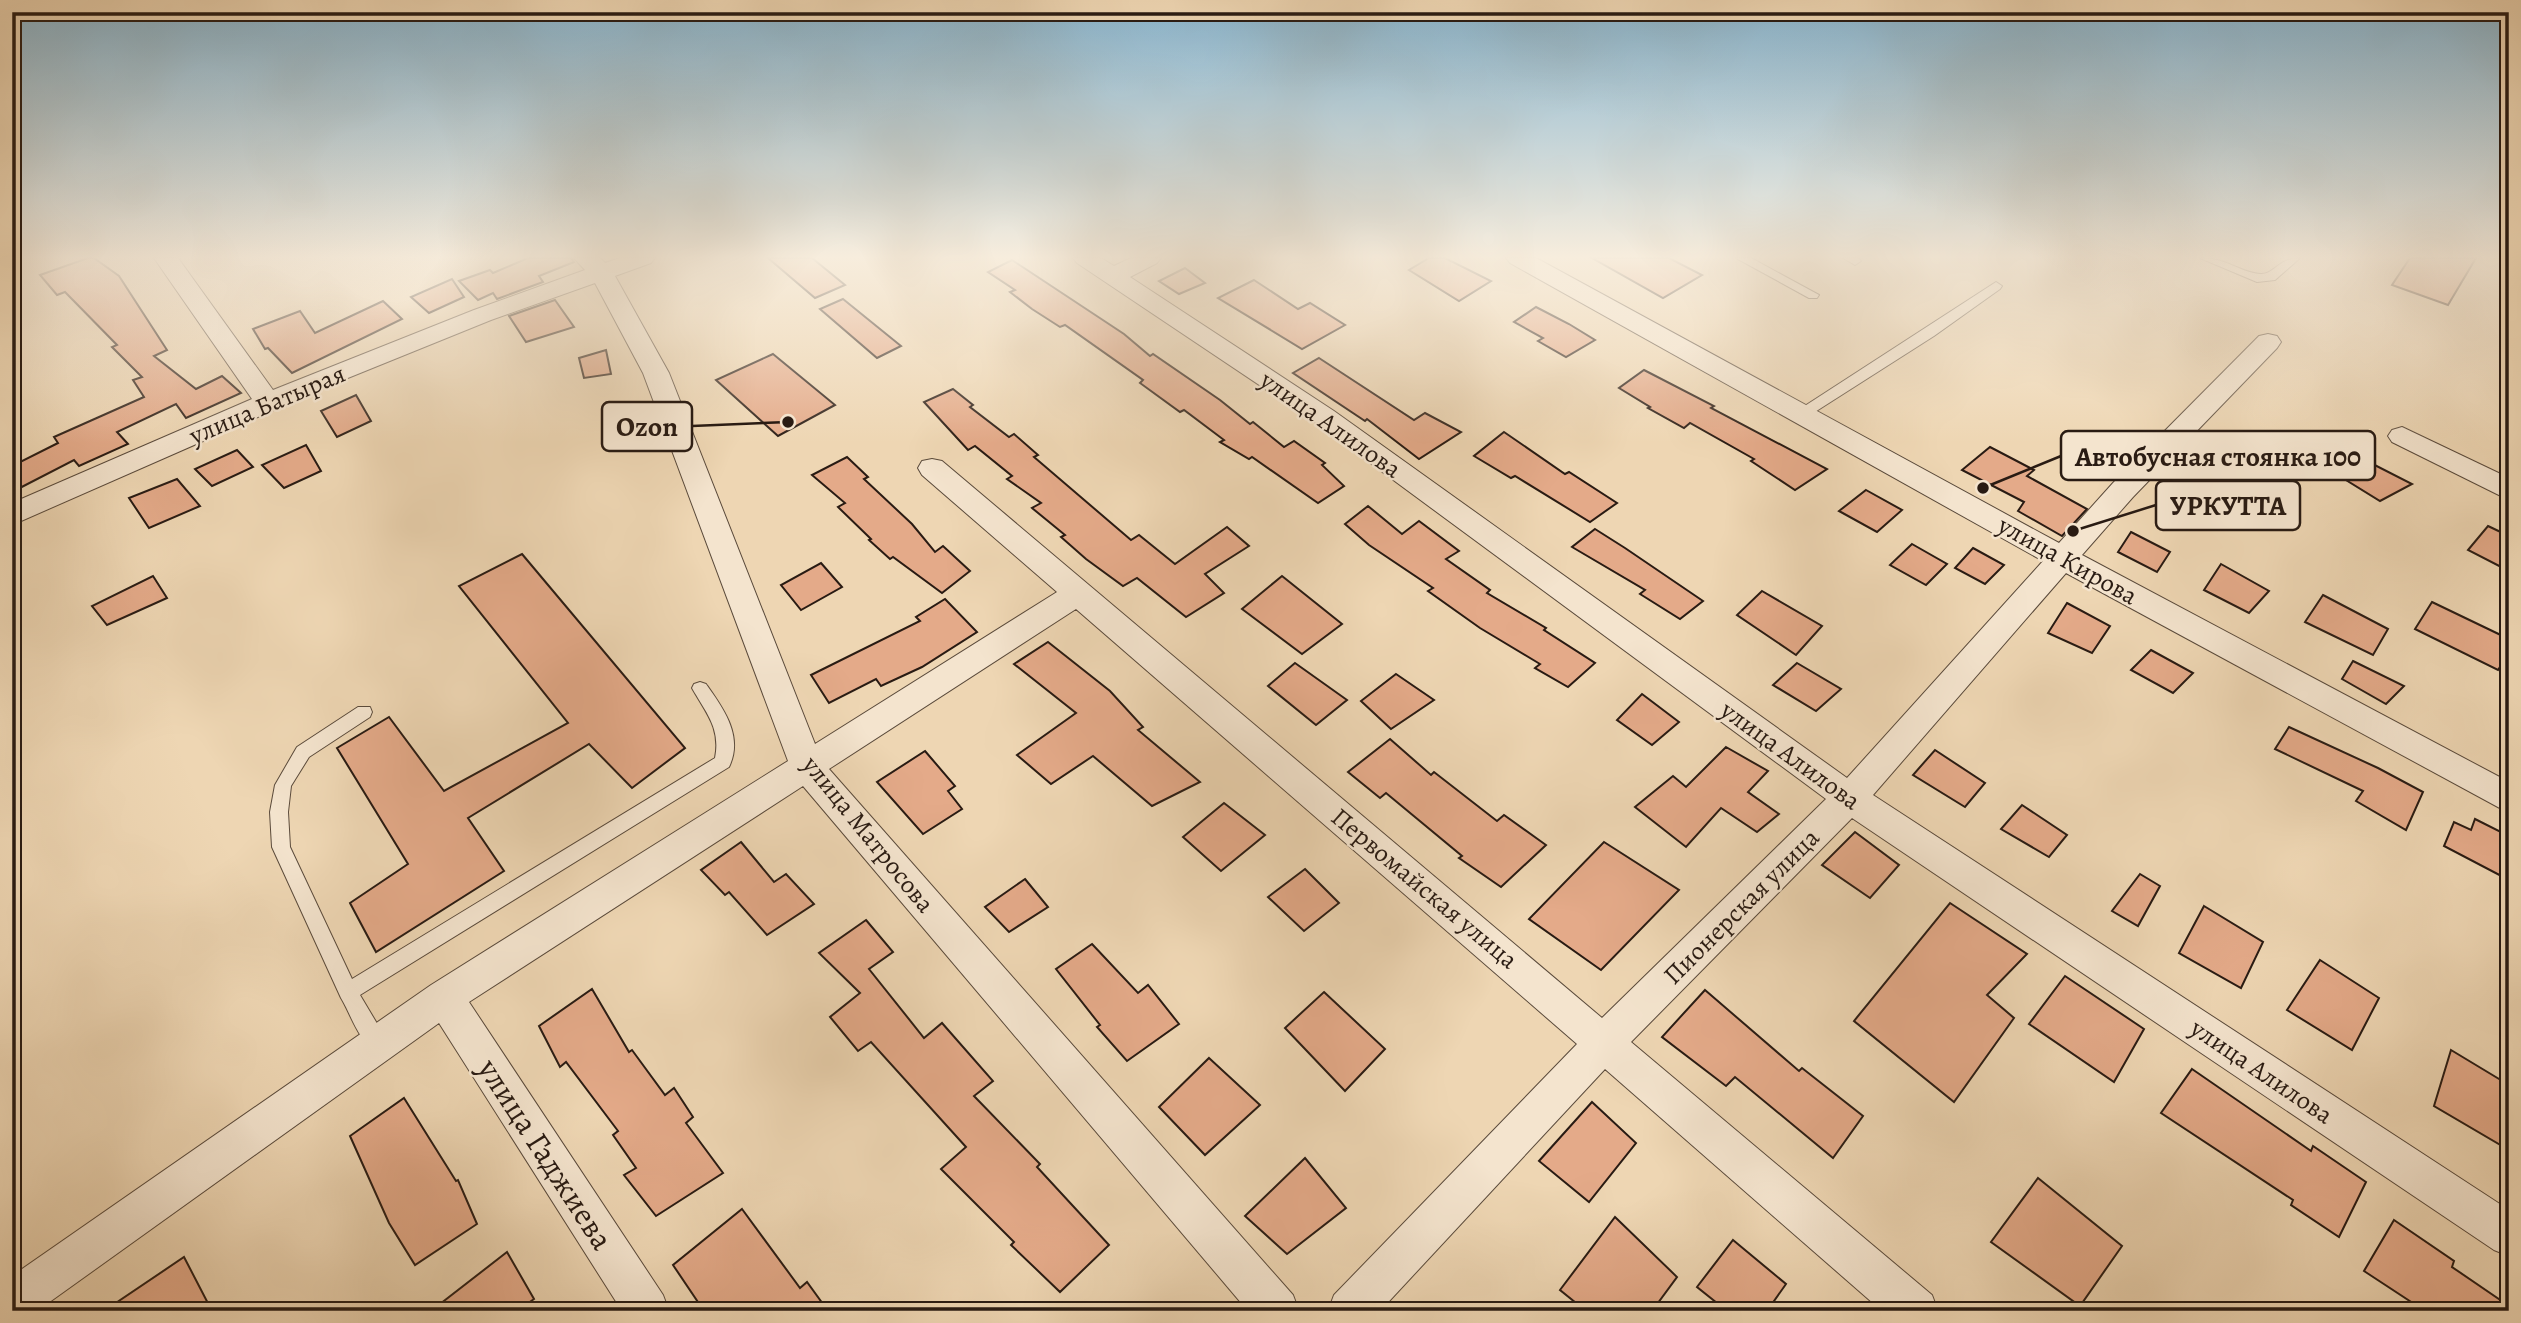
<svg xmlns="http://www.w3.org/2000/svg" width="2521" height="1323" font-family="Alegreya,serif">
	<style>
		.building { fill: #e4aa89; stroke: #291b13; stroke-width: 2 }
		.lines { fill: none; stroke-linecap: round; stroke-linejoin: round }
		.lane-casing { stroke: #5a4a3b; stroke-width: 2 }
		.street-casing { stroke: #5a4a3b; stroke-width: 2 }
		.lane { fill: #f4e4ce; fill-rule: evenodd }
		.street { fill: #f4e4ce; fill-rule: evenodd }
		.labels { text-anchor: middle; stroke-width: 5; stroke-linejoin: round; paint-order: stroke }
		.street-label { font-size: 26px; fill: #291b13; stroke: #f4e4ce }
		.near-street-label { font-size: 32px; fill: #291b13; stroke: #f4e4ce }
		.leader { fill: none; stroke: #291b13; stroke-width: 2.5 }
		.callout-dot { fill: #291b13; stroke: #f4e4ce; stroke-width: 2.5 }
		.callout { fill: #f4e4ce; stroke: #291b13; stroke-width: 2.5 }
		.callout-label { font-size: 28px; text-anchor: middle; font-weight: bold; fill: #291b13 }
	</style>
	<rect width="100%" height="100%" fill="#eed6b3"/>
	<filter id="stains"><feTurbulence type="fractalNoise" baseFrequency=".00286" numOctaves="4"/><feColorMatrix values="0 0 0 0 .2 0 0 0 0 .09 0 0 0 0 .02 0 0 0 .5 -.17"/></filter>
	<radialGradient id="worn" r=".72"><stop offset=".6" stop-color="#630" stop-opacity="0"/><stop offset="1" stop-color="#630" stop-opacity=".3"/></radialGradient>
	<!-- building -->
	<g class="building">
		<path d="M88,258H94L119,276L167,350L154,356L196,389L222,376L241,393L186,418L176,404L117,432L128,444L79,466L74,460L12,492V466L58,443L54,437L144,397L133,380L142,377L112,347L117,345L65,292L57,295L40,275Z"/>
		<path d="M528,258H571L574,262L539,276L543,282L497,299L493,293L478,300L459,281L490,270L493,273Z"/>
		<path d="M768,258H812L845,285L815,298Z"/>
		<path d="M1429,258H1445L1491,281L1459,301L1409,270Z"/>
		<path d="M1592,258H1669L1702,275L1663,298Z"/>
		<path d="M2410,258H2476L2448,305L2392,285Z"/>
		<path d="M1012,260L1124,334L1150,356L1153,354L1220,400L1250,424L1253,422L1284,447L1294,441L1325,463L1322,465L1344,486L1318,503L1252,457L1249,459L1220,442L1224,440L1184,410L1180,412L1140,383L1143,380L1065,325L1060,327L1032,309L1010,292L1015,290L988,272Z"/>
		<path d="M1185,268L1205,283L1179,294L1159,281Z"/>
		<path d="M452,279L464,297L429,313L411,297Z"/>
		<path d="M1254,280L1298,309L1310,303L1345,325L1302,349L1218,298Z"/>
		<path d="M843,299L901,346L877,358L820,309Z"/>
		<path d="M555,300L574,327L526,342L509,316Z"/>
		<path d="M383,301L402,319L292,373L268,348L265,349L253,329L300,311L315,333Z"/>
		<path d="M1536,307L1569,324L1595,340L1566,357L1538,341L1543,338L1514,322Z"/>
		<path d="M606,350L611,374L584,378L579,358Z"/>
		<path d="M773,354L835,405L778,436L716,380Z"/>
		<path d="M1319,358L1414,420L1425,413L1461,432L1419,459L1367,419L1365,421L1293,373Z"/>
		<path d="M1644,370L1714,406L1711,408L1827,469L1795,490L1751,461L1754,459L1690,423L1684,428L1648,408L1650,407L1619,388Z"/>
		<path d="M953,389L973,405L970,407L1009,437L1014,434L1038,455L1034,457L1131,540L1139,535L1175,564L1227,527L1249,546L1205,574L1224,593L1186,617L1137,578L1123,586L1086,559L1061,537L1065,535L1032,508L1041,503L1007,479L1012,476L975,446L968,450L924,402Z"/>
		<path d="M356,395L371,421L337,437L321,411Z"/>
		<path d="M1504,432L1565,474L1569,472L1617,503L1590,522L1515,476L1511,478L1474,456Z"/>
		<path d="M306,445L321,471L284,488L262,465Z"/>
		<path d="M1990,447L2034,470L2027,476L2087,509L2062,536L2018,511L2024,502L1962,470Z"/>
		<path d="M237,450L253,467L212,486L195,469Z"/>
		<path d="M2357,456L2412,484L2380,501L2333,472Z"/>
		<path d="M847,457L868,477L864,479L912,524L935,552L943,546L970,571L942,593L893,557L890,559L869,540L871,539L838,507L845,503L812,475Z"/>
		<path d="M177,479L200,506L149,528L129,498Z"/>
		<path d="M1866,490L1902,510L1877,532L1839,511Z"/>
		<path d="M1368,506L1402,534L1419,521L1459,551L1446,559L1490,590L1487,593L1546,628L1544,630L1595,663L1568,687L1535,668L1540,664L1480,628L1428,591L1433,588L1369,545L1345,524Z"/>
		<path d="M2488,526L2509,536V571L2468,550Z"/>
		<path d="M1595,529L1625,548L1703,601L1680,619L1640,594L1645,590L1572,547Z"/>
		<path d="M2131,532L2170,552L2157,572L2118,552Z"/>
		<path d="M1912,544L1947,564L1926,585L1890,565Z"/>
		<path d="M1973,548L2004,565L1985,584L1955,568Z"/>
		<path d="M522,554L685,748L632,788L589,744L468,818L504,871L376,952L350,903L408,864L337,748L389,717L444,791L568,723L459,586Z"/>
		<path d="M821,563L842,587L801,610L781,585Z"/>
		<path d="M2221,564L2269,591L2249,613L2204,590Z"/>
		<path d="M153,576L167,598L107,625L92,606Z"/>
		<path d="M1282,576L1342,624L1302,654L1242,609Z"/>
		<path d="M1762,591L1822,626L1796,655L1737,615Z"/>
		<path d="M2323,595L2388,629L2373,655L2305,622Z"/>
		<path d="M945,599L977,632L922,667L881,686L876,679L829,703L811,675L920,621L916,617Z"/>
		<path d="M2432,602L2509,639V653L2498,670L2415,629Z"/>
		<path d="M2067,603L2110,626L2092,653L2048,633Z"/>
		<path d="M1048,642L1110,691L1143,727L1138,730L1200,782L1152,806L1093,756L1051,784L1017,755L1076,713L1014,664Z"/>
		<path d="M2151,650L2193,673L2173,693L2131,670Z"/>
		<path d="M2353,661L2404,686L2386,704L2342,679Z"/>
		<path d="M1295,663L1347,700L1316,725L1268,686Z"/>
		<path d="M1797,663L1841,689L1816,711L1773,685Z"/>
		<path d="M1396,674L1434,700L1391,729L1361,701Z"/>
		<path d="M1642,694L1679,722L1652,745L1617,720Z"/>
		<path d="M2289,727L2378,768L2423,792L2406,830L2356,801L2363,791L2275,749Z"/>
		<path d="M1390,739L1431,775L1434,772L1497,821L1504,815L1546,845L1501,887L1459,858L1462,856L1386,793L1380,798L1348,772Z"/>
		<path d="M1726,747L1768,771L1748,792L1779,814L1757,832L1721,808L1686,847L1635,807L1673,776L1686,787Z"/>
		<path d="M1935,750L1985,783L1965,807L1913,775Z"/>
		<path d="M925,751L955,786L948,791L962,809L923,834L877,782Z"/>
		<path d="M1224,803L1265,835L1221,871L1183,837Z"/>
		<path d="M2022,805L2067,835L2049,857L2001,829Z"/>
		<path d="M2475,819L2509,836V880L2444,846L2454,822L2471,830Z"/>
		<path d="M1855,832L1899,865L1870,898L1822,865Z"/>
		<path d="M741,842L774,882L786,874L814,904L767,935L729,892L725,895L701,870Z"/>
		<path d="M1604,842L1679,890L1601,970L1529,919Z"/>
		<path d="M1305,869L1339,903L1304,931L1268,897Z"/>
		<path d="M2140,874L2160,886L2138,926L2112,911Z"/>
		<path d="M1025,879L1048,907L1009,932L985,907Z"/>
		<path d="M1950,903L2027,954L1987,995L2014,1018L1954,1102L1854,1021Z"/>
		<path d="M2204,906L2263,942L2241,988L2179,953Z"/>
		<path d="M866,920L893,952L869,969L924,1038L942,1023L993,1081L974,1096L1040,1164L1037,1167L1109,1245L1060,1292L1011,1245L1014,1242L941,1169L966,1147L871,1042L858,1051L830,1017L860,993L819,953Z"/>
		<path d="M1092,944L1138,993L1148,985L1179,1024L1127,1061L1097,1027L1100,1025L1056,969Z"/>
		<path d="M2320,960L2379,998L2352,1050L2287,1010Z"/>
		<path d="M2065,976L2144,1029L2114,1082L2029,1024Z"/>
		<path d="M592,989L629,1052L632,1050L665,1095L674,1088L693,1117L686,1123L723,1173L656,1216L624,1175L636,1168L613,1135L618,1131L566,1062L560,1067L539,1026Z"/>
		<path d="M1705,990L1799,1071L1802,1068L1863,1116L1833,1158L1735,1077L1726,1086L1662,1037Z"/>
		<path d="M1324,992L1385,1049L1345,1091L1285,1028Z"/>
		<path d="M2451,1050L2509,1085V1150L2434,1106Z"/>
		<path d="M1209,1058L1260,1105L1205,1155L1159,1107Z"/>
		<path d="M2192,1069L2311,1151L2313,1146L2366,1182L2339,1237L2291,1205L2293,1200L2161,1113Z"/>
		<path d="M404,1098L456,1181L458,1180L477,1224L415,1265L389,1223L350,1136Z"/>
		<path d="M1592,1102L1636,1143L1589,1202L1539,1161Z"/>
		<path d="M1305,1158L1346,1208L1287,1254L1245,1216Z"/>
		<path d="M2038,1178L2122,1246L2080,1306L1991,1242Z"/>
		<path d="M742,1209L800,1288L807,1282L828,1311H704L673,1265Z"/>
		<path d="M1615,1217L1677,1277L1652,1311H1586L1560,1290Z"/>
		<path d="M2394,1220L2454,1261L2452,1267L2509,1306V1311H2425L2364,1271Z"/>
		<path d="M1733,1240L1786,1284L1767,1311H1727L1697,1287Z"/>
		<path d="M507,1252L534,1299L517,1311H431Z"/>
		<path d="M184,1257L212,1311H104Z"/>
	</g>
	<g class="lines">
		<!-- lane casing -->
		<g class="lane-casing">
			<g id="lane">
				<path d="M1736,258H1751L1819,295L1817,298H1809Z"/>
				<path d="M1843,258H1858L1861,261L1855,265Z"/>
				<path d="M2200,258C2227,258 2239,272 2260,274C2274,275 2278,258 2300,258L2275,280L2257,282Z"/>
				<path d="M2509,275V288L2502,286V280Z"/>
				<path d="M1996,282L2002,286L2000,289L1934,336L1807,417H1797V411Z"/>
				<path d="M700,682L706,684C723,708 744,736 729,767L360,995L388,1042L385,1048L378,1051C359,1044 351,1014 341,998L272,847L270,812L275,785L297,747L358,707H370L372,712L370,717L309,757L291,786L288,812L290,847L352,979L715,758C721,728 706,713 692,688L694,684Z"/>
			</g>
		</g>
		<!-- street casing -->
		<g class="street-casing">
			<g id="street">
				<path d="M154,258H178L273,390L474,310L585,270L574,258H600L605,263L620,258H655L651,263L615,276L669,373L815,744L1057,592L922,475L918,468L922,461L932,459L942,461L1602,1018L1826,799L1316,423L1077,263L1073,258H1101L1114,266L1131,258H1161L1157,263L1130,277L1334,411L1847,778L2043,561L1510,263L1506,258H1536L2059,543L2113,483L2259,336L2268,334L2277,336L2281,342L2277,348L2133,497L2082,555L2509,782V813L2066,573L1873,795L2509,1210V1256L2494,1250L1852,818L1631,1042L1932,1295L1938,1311H1882L1605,1069L1380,1311H1328L1334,1295L1577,1044L1076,609L829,769L1293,1295L1299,1311H1248L803,786L469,1002L663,1295L669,1311H622L439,1023L37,1311H12V1276L431,985L788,761L643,373L595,283L491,320L333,384L12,525V503L252,399Z"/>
				<path d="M2402,427L2509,478V500L2392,442L2388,436L2392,430Z"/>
			</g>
		</g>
		<!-- lane -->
		<use href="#lane" class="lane"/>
		<!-- street -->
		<use href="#street" class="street"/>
	</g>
	<!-- sky -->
	<linearGradient id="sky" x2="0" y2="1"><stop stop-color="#88b6d1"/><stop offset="0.58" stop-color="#f7eddd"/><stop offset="1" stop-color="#f7eddd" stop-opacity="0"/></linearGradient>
	<rect width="2521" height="443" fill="url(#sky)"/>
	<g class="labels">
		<!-- street labels -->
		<g class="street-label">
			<text transform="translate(267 404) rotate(-23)" y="9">улица Батырая</text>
			<text transform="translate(1331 424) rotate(35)" y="9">улица Алилова</text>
			<text transform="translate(2068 560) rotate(29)" y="9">улица Кирова</text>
			<text transform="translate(1791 755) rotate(36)" y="9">улица Алилова</text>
			<text transform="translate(869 834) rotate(51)" y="9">улица Матросова</text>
			<text transform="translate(1425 888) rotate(40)" y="9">Первомайская улица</text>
			<text transform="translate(1741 906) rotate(-45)" y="9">Пионерская улица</text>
			<text transform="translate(2262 1071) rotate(34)" y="9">улица Алилова</text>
		</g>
		<!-- near-street labels -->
		<g class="near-street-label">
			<text transform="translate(546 1154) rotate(57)" y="11">улица Гаджиева</text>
		</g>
	</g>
	<!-- callouts -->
	<path class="leader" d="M788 422L692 426M1983 488L2061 456M2073 531L2156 505"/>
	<g class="callout-dot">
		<circle cx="788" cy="422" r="7"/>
		<circle cx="1983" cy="488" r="7"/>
		<circle cx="2073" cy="531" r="7"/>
	</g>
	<g class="callout">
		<rect x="602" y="402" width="90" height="49" rx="7"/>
		<rect x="2061" y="431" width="314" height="49" rx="7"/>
		<rect x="2156" y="481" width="144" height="49" rx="7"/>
	</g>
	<g class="callout-label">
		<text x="647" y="436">Ozon</text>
		<text x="2218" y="466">Автобусная стоянка 100</text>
		<text x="2228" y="515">УРКУТТА</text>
	</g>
	<!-- margin -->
	<rect width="2521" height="1323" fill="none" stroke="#eed6b3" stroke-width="42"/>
	<rect x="14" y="14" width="2493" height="1295" fill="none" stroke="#291b13" stroke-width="3.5"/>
	<rect x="21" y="21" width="2479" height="1281" fill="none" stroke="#291b13" stroke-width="2"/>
	<rect width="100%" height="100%" filter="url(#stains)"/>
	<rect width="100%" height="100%" fill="url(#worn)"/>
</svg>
